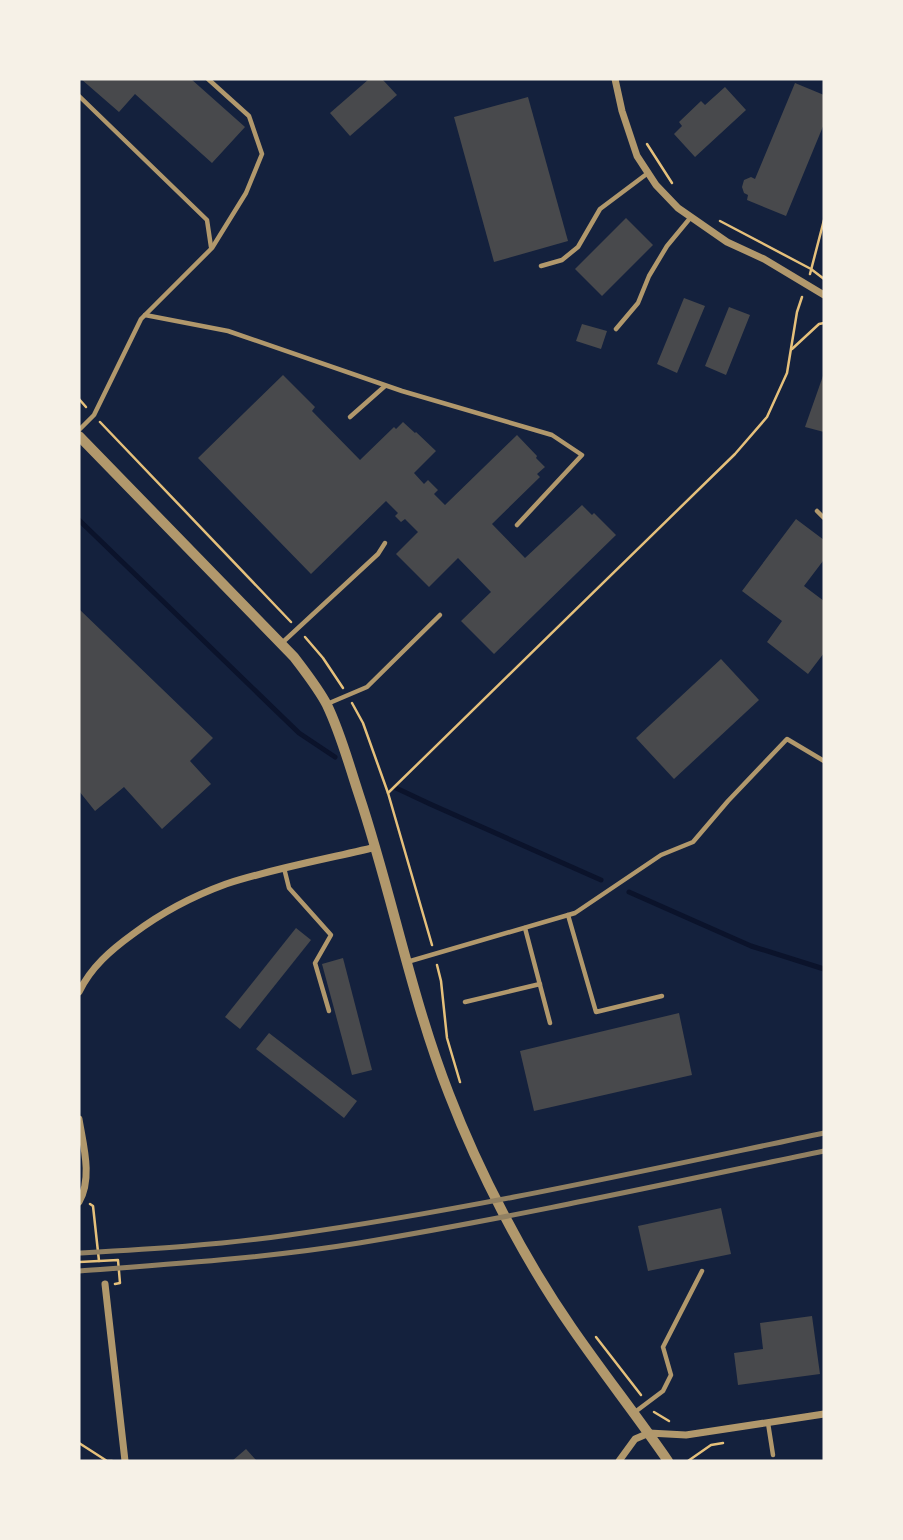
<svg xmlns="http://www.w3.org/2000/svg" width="903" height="1540" font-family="'Playfair Display',serif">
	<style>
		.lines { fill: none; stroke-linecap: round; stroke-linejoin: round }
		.stream { stroke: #0b132b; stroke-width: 5 }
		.building { fill: #48494c }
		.path { stroke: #e5c07b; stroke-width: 2.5 }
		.service { stroke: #b1986c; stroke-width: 4.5 }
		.minor { stroke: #b1986c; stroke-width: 7 }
		.tertiary { stroke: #b1986c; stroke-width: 10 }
		.rail { stroke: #918062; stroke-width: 5 }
	</style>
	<rect width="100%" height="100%" fill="#14213d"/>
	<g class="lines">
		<!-- stream -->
		<g class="stream">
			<path d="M79,520L299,733L335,757"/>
			<path d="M396,788L430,804L601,880"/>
			<path d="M629,892L751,946L824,969"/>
		</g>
	</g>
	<!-- building -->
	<g class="building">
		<path d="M81,79H191L245,127L212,163L135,94L119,112Z"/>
		<path d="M369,79H382L397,95L350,136L330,113Z"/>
		<path d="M795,83L824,95V124L786,216L747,200L748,195L744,193L742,187L744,180L751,177L755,179Z"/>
		<path d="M725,87L746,110L695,157L674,134L682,126L679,122L701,101L705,105Z"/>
		<path d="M528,97L568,241L494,262L454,117Z"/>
		<path d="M626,218L653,245L602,296L575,269Z"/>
		<path d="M684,298L705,306L677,373L657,364Z"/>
		<path d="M729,307L750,315L726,375L705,366Z"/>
		<path d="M582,324L607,331L601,349L576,341Z"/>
		<path d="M824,373V432L805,427Z"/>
		<path d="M283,375L315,407L312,411L360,460L394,427L396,429L403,422L415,433L416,432L436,451L414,473L424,484L428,480L438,490L434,494L445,505L517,435L537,456L536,458L545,467L537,474L540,477L492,524L525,558L582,505L592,515L594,513L616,535L494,654L461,621L491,592L458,558L429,587L396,554L418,532L405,519L401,522L395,516L398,513L386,501L311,574L198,458Z"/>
		<path d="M796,519L824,540V562L823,561L804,586L824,601V653L808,674L767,642L782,621L742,591Z"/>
		<path d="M79,609L213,738L190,761L211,784L162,829L124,787L95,811L79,791Z"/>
		<path d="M721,659L759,700L674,779L636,738Z"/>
		<path d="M296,928L311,940L240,1029L225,1017Z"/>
		<path d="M343,958L372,1070L352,1075L322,964Z"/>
		<path d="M679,1013L692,1075L534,1111L520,1051Z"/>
		<path d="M269,1033L357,1101L344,1118L256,1049Z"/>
		<path d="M721,1208L731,1254L648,1271L638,1226Z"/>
		<path d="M812,1316L820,1374L738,1385L734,1353L763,1349L760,1323Z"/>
		<path d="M246,1449L257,1461H232Z"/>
	</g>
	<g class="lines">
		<!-- path -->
		<g class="path">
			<path d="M647,144L672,183"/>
			<path d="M720,221L811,269L824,279"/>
			<path d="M810,274L824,220"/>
			<path d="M792,349L819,324L824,323"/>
			<path d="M79,399L86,407"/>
			<path d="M100,422L291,622"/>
			<path d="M305,637L323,658L343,688"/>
			<path d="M352,703L363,723L388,793L432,945"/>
			<path d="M388,793L735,454L767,417L787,373L797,312L802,297"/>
			<path d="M437,965L441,981L447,1038L460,1082"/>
			<path d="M90,1204L93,1206L99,1261L118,1260L120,1283L115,1284"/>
			<path d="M79,1262L99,1261"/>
			<path d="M596,1337L641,1395"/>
			<path d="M654,1412L669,1421"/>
			<path d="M79,1443L107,1461H112"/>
			<path d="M688,1461L711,1445L723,1443"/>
		</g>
		<!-- service -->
		<g class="service">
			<path d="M79,96L207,220L211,247"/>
			<path d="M541,266L562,260L578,247L600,209L648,173"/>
			<path d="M145,315L228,331L402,391L552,435L582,455L517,525"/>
			<path d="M616,329L638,303L649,276L667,246L691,217"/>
			<path d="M350,417L385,386"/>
			<path d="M79,430L94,415L141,319L212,248L246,193L262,154L249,116L208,79"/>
			<path d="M817,511L824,518"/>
			<path d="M283,642L378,554L385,543"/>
			<path d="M327,704L367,687L440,615"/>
			<path d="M284,868L289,888L331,935L315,963L329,1011"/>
			<path d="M568,915L596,1012L662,996"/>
			<path d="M525,928L550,1023"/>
			<path d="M407,962L575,913L661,855L693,842L728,801L787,739L824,761"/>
			<path d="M465,1002L540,984"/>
			<path d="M635,1412L663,1391L671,1375L663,1347L702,1271"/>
			<path d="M768,1423L773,1455"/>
		</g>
		<!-- minor -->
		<g class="minor">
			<path d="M615,79L622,111L637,156L656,185L678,208L727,242L764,259L824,295"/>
			<path d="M79,992C91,967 111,950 133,934C161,913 193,896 226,884C275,868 327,859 376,847"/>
			<path d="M79,1119C83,1144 93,1178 79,1202"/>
			<path d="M105,1284L125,1461"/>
			<path d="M619,1461L635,1439L649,1433L686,1435L824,1414"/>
		</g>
		<!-- tertiary -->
		<path class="tertiary" d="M79,436L294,657C306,673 318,688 327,705C341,734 349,765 359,795C392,894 411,997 449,1094C479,1172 524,1259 572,1328C603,1373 637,1416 668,1461"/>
		<!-- rail -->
		<g class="rail">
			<path d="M79,1253C149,1249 220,1245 289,1235C469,1210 647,1170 824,1133"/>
			<path d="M79,1271C172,1264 267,1258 359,1243C515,1217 670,1183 824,1151"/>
		</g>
	</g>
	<!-- border -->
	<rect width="903" height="1540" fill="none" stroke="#f6f1e7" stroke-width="161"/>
</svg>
